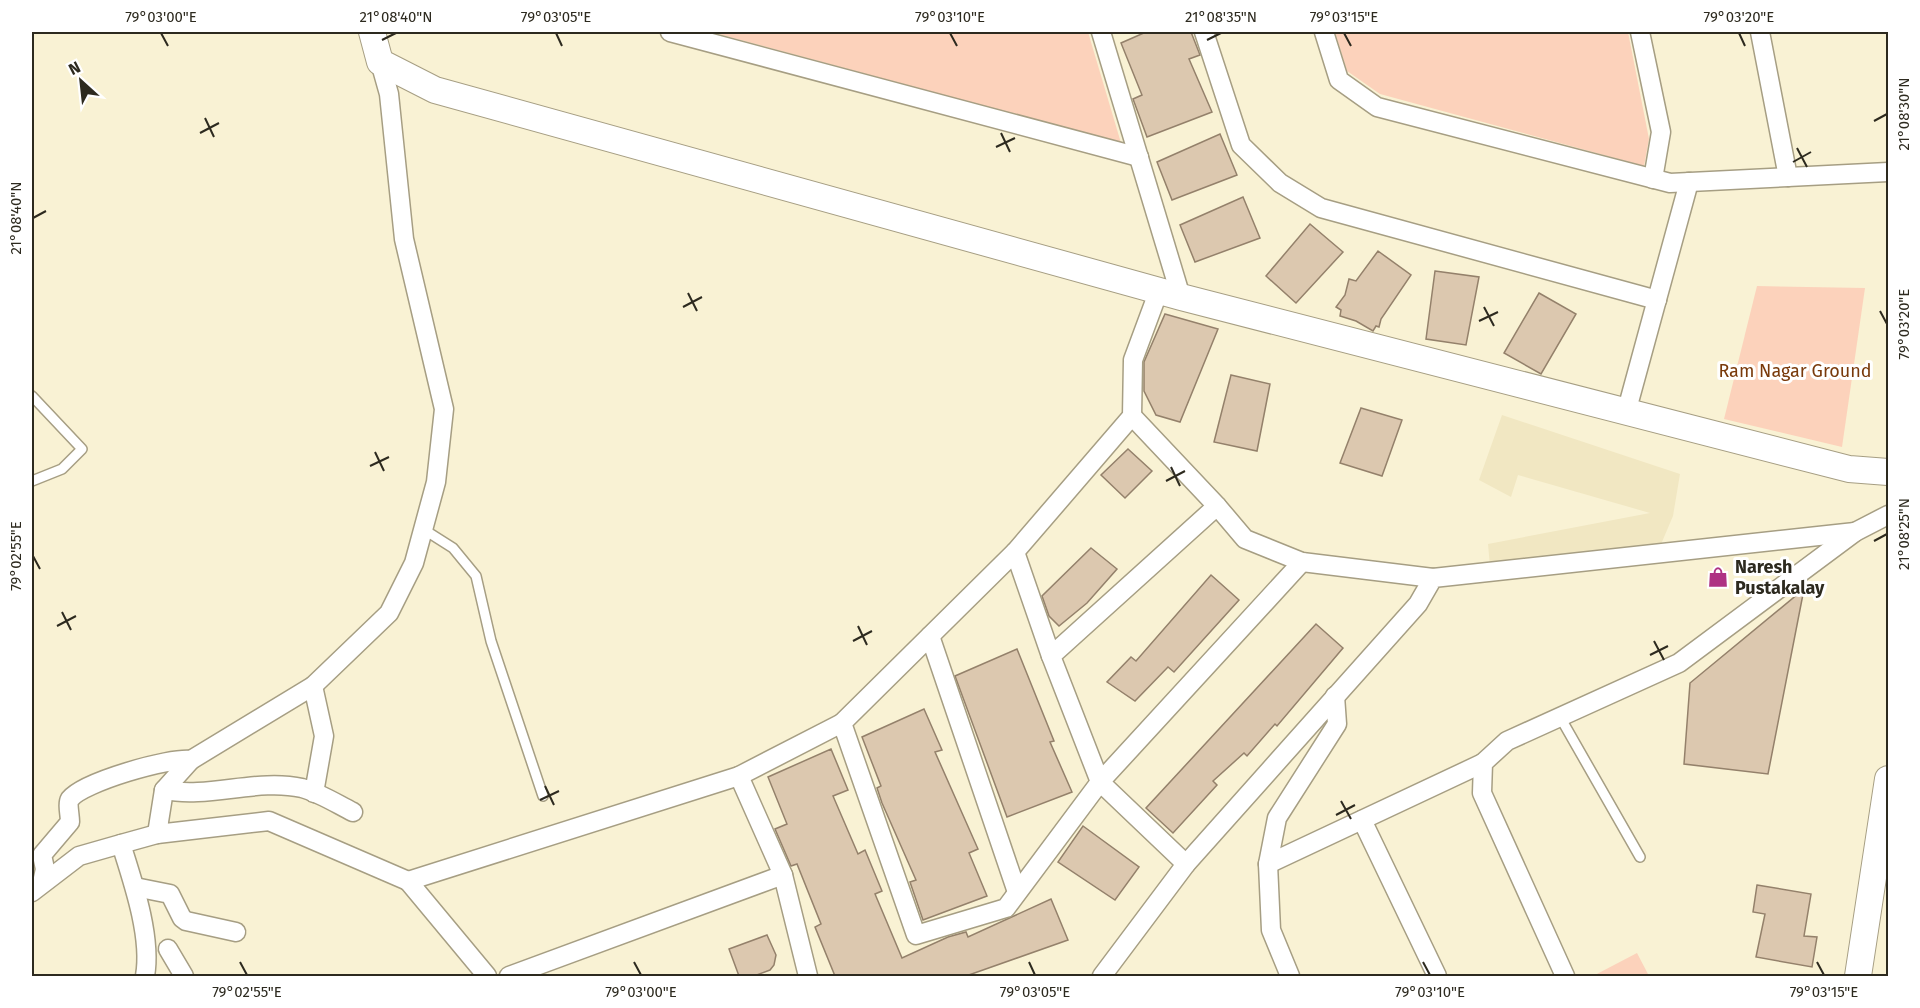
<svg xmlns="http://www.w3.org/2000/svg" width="1920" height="1008" font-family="'Fira Sans',sans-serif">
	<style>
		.built { fill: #f1e7c2 }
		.green { fill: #fcd2bb }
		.building { fill: #dcc8af; stroke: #94816b; stroke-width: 1.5 }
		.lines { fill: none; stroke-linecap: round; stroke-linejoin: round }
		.lane-casing { stroke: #a69e83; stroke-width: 12 }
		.street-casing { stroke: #a69e83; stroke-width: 21 }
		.secondary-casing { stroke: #a69e83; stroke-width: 28 }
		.lane { stroke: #fff; stroke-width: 9 }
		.street { stroke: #fff; stroke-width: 18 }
		.secondary { stroke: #fff; stroke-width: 26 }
		.ticks { fill: none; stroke: #2d2a1f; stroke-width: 2 }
		.labels { text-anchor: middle; stroke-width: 6; stroke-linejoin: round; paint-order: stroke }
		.park-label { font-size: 18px; fill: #793a0b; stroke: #fff }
		.poi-label { font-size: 18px; font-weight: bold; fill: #2d2a1f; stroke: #fff; text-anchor: start }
		.neatline { fill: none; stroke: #2d2a1f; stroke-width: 2 }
		.ticks-label { font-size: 15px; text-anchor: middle; fill: #2d2a1f }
	</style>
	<rect width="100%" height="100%" fill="#f9f2d4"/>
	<!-- built -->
	<path class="built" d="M1502,415L1680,474L1673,516L1659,549L1491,578L1488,544L1650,513L1518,475L1511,497L1479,480Z"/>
	<!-- green -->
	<g class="green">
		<path d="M711,32H1088L1121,143Z"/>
		<path d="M1335,32H1628L1649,139L1644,166L1380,94L1347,71Z"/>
		<path d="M1757,286L1865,288L1842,447L1724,419Z"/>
		<path d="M1637,953L1649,976H1593Z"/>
	</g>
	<!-- building -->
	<g class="building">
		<path d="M1146,32H1191L1200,55L1189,59L1212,112L1147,137L1133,99L1142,95L1121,43Z"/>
		<path d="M1220,134L1237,175L1172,200L1157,162Z"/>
		<path d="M1243,197L1260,238L1195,262L1180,225Z"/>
		<path d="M1310,224L1343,252L1296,303L1266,276Z"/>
		<path d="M1378,251L1411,275L1381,319L1379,327L1376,326L1373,331L1356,321L1340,316L1341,310L1336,307L1345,295L1349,279L1356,281Z"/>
		<path d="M1435,271L1479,277L1466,345L1426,339Z"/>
		<path d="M1539,293L1576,314L1541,374L1504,353Z"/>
		<path d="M1165,314L1218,329L1180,422L1156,415L1144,391V362Z"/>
		<path d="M1231,375L1270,384L1257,451L1214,442Z"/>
		<path d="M1361,408L1402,420L1382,476L1340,463Z"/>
		<path d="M1128,449L1152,471L1125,498L1101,475Z"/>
		<path d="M1091,548L1117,569L1087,603L1059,626L1049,616L1042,596Z"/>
		<path d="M1211,575L1239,600L1174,672L1168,667L1135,701L1107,682L1131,657L1136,661Z"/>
		<path d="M1804,589L1768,774L1684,764L1690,683Z"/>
		<path d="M1316,624L1343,648L1277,726L1275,724L1247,756L1244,753L1213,781L1217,785L1173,833L1146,808Z"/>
		<path d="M1017,649L1054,741L1050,742L1072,792L1007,817L955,676Z"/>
		<path d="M924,709L942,750L935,752L978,849L969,853L987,896L923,920L910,882L916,880L882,803L877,788L881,786L862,737Z"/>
		<path d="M831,749L848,790L833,796L858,854L865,850L882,891L875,894L902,958L948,937L966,932L968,937L1051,899L1068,940L966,976H835L815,927L821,924L797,864L791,866L775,829L787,824L768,777Z"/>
		<path d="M1083,826L1139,867L1115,900L1058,862Z"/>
		<path d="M1757,885L1811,894L1804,936L1817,937L1812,967L1756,957L1765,914L1753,912Z"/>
		<path d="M767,935L776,955L774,965L770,970L754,976H739L729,949Z"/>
	</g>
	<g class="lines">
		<!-- lane casing -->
		<g class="lane-casing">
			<g id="lane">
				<path d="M32,396L82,449L62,469L32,481"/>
				<path d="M423,529L453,548L476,576L491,641L543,796"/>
				<path d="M1560,717L1640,857"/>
			</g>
		</g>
		<!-- street casing -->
		<g class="street-casing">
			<g id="street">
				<path d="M670,32L1139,157"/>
				<path d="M1101,32L1181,297"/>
				<path d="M1204,32L1241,145L1280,183L1321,208L1657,300"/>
				<path d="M1324,32L1339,80L1377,107L1670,183L1888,172"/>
				<path d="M1640,32L1661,132L1653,179"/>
				<path d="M1760,32L1788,177"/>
				<path d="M380,62L389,94L404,239L444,409L436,482L414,563L389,613L313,686L191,760L164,790L157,834L269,821L408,881"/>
				<path d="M1159,290L1133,360L1132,416L1015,552L842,723L916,935L1006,908L1100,782L1051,656L1217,506L1245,539L1302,562L1433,578"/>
				<path d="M1626,413L1689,182"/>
				<path d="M1132,416L1217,506"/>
				<path d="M1015,552L1051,656"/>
				<path d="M930,636L1017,892"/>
				<path d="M313,686L324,736L314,793"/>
				<path d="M164,790C209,799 257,778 302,788C320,793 337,804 353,812"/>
				<path d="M1362,820L1437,976"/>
				<path d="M1186,864L1100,782L1302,562"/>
				<path d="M1268,864L1483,763"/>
				<path d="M42,883L45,869L42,855L70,822C70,815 67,804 70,799C83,782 170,757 191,760"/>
				<path d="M135,887L170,894L182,918L186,921L236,932"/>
				<path d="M32,892L79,856L121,844"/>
				<path d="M168,949L184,976"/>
				<path d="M145,976C152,937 133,882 121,844L157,834"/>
				<path d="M487,976L408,881L739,776"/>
				<path d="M509,976L783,875"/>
				<path d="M808,976L783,875L739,776L842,723"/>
				<path d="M1102,976L1186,864L1418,604L1433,578L1855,532"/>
				<path d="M1290,976L1271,930L1268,864L1277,818L1337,724L1335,696"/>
				<path d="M1565,976L1482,793L1483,763L1507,741L1679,663L1855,532L1888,515"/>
			</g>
		</g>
		<!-- secondary casing -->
		<g class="secondary-casing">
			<g id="secondary">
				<path d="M372,32L380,62L435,90L1181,297L1849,469L1888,472"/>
				<path d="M1858,976L1888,779"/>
			</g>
		</g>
		<!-- lane -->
		<use href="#lane" class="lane"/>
		<!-- street -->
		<use href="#street" class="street"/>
		<!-- secondary -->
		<use href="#secondary" class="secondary"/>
	</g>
	<!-- ticks -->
	<path class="ticks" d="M161,33L168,46M556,33L562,46M950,33L957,46M1344,33L1351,46M1739,33L1745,46M382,40L396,33M1207,40L1221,33M205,118L214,137M1874,121L1887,114M200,133L219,123M1001,133L1010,152M996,147L1015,138M1797,148L1807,167M1793,162L1811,152M33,218L46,211M688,293L697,311M683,307L702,297M1484,307L1494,326M1880,311L1887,324M1479,321L1498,312M375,452L384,471M370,466L389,457M1171,467L1180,486M1166,481L1185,471M1874,541L1887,534M33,556L40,569M62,612L71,630M57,626L76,616M858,626L867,645M853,641L872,631M1654,641L1664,660M1650,655L1668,646M545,786L554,805M540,800L559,791M1341,801L1351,819M1336,815L1355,805M240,962L247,975M634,962L641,975M1029,962L1035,975M1423,962L1430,975M1817,962L1824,975"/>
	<!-- icons -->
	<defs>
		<g id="shop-bare" transform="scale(1.62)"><path d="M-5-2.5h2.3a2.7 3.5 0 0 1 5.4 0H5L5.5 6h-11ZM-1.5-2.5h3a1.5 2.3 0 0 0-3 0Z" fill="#ae3283" stroke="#fff" stroke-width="2.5" paint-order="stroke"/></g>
	</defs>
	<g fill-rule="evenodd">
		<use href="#shop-bare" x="1718" y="577"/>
	</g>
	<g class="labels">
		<!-- park labels -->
		<g class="park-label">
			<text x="1795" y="377">Ram Nagar Ground</text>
		</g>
		<!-- poi labels -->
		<g class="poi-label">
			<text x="1735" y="573">Naresh<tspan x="1735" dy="21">Pustakalay</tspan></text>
		</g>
	</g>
	<!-- border -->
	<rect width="1920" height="1008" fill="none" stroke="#ffffff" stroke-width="66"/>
	<!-- north arrow -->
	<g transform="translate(81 81) rotate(333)" stroke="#ffffff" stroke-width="4.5" paint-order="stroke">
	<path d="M0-4.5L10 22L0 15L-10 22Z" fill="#2d2a1f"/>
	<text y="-9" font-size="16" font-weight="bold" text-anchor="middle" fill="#2d2a1f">N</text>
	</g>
	<rect x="33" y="33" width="1854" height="942" class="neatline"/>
	<g class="ticks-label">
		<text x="161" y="22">79°03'00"E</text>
		<text x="396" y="22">21°08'40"N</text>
		<text x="556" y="22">79°03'05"E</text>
		<text x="950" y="22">79°03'10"E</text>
		<text x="1221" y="22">21°08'35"N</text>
		<text x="1344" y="22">79°03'15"E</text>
		<text x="1739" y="22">79°03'20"E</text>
		<text transform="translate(1904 114) rotate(-90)" y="5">21°08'30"N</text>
		<text transform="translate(16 218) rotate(-90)" y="5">21°08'40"N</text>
		<text transform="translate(1904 324) rotate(-90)" y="5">79°03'20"E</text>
		<text transform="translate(1904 534) rotate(-90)" y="5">21°08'25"N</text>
		<text transform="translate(16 556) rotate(-90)" y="5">79°02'55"E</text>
		<text x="247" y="997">79°02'55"E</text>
		<text x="641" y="997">79°03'00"E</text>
		<text x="1035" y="997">79°03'05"E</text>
		<text x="1430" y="997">79°03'10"E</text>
		<text x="1824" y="997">79°03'15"E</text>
	</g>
</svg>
